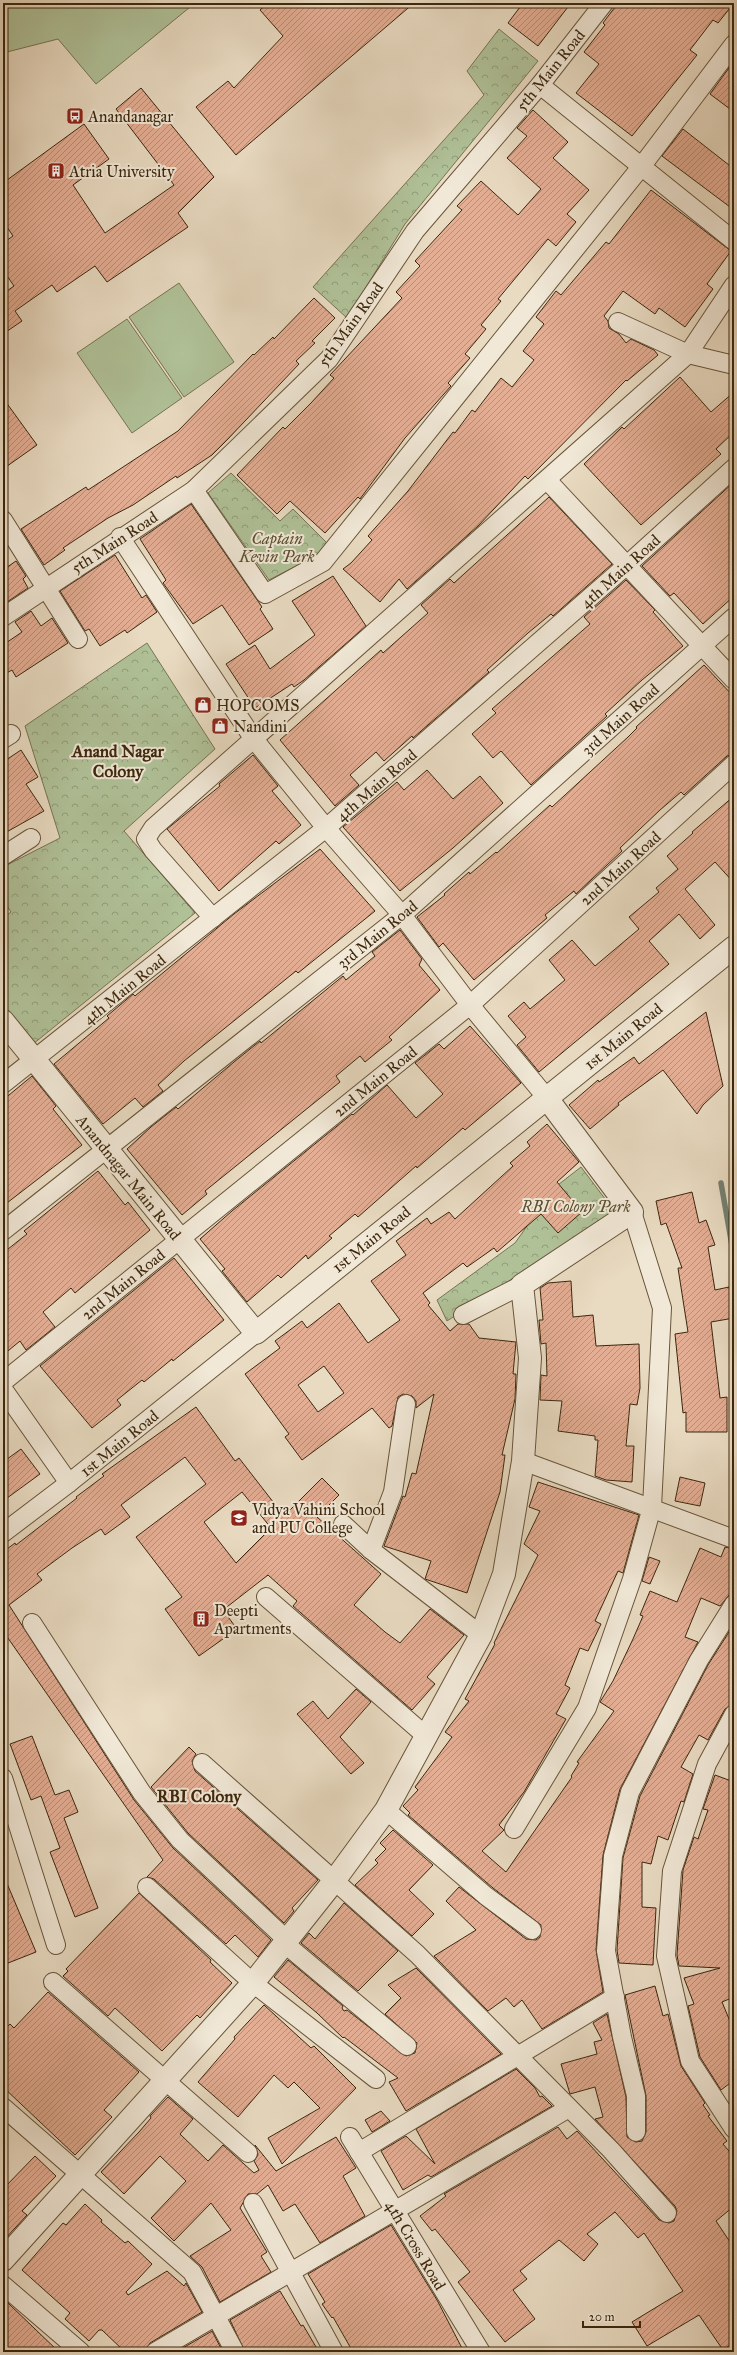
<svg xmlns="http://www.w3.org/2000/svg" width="737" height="2355" font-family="'IM FELL Great Primer',serif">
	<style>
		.grass { fill: #b0c198; stroke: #767452 }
		.forest { fill: url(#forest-crowns); stroke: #767452 }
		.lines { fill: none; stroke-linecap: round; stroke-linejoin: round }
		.stream { stroke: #738071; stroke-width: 5.5 }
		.building { fill: url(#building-hatch); stroke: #3c270d; fill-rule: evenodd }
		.minor-casing { stroke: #67543a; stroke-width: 20 }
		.tertiary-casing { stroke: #67543a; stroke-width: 24 }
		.minor { stroke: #f1e8d7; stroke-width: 18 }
		.tertiary { stroke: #f1e8d7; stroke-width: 22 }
		.labels { text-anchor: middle; stroke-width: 4; stroke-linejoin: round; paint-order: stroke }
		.street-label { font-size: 16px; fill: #3c270d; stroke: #f1e8d7 }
		.poi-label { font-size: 16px; fill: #3c270d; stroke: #f1e8d7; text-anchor: start }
		.park-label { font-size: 16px; font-style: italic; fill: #594e30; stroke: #f1e8d7 }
		.neighbourhood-label { font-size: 17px; font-weight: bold; fill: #3c270d; stroke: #f1e8d7 }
	</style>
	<defs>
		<pattern id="forest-crowns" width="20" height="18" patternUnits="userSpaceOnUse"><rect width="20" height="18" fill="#b0c198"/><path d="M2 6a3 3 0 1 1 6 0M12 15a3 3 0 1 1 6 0" fill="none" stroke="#909d7a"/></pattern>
		<pattern id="building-hatch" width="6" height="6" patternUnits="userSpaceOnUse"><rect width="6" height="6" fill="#e4ae95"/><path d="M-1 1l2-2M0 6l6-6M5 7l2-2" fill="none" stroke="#ba8e78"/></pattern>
	</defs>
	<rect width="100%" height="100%" fill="#e9dbc2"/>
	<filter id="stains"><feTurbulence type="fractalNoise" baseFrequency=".005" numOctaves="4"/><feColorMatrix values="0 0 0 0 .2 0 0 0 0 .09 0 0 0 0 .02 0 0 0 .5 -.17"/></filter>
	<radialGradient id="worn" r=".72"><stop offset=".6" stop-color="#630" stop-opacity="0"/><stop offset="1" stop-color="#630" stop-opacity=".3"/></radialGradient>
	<!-- grass -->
	<g class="grass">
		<path d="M3,3H195L96,84L58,39L3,53Z"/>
		<path d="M179,283L234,362L184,397L129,317Z"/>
		<path d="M127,319L182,398L132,433L77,353Z"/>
	</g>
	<!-- forest -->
	<g class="forest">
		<path d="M499,29L538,61L405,224L347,318L313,287L484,95L467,71Z"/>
		<path d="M231,473L280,521L293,509L327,543L317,555L269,580L208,493Z"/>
		<path d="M147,643L215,749L124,831L195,913L33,1044L3,1006V918L11,912L3,900V867L60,838L25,726Z"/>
		<path d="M581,1167L615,1212L447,1321L437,1300L515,1243L554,1188Z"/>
	</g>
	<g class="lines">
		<!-- stream -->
		<g class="stream">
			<path d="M734,1082V1027"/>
			<path d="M721,1183L734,1257"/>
		</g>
	</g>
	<!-- building -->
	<g class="building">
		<path d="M268,3H414L236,155L196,107L228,81L234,88L283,36L260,10Z"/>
		<path d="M523,3H571L538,46L508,23Z"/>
		<path d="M618,3H734L718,23L713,20L690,50L697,55L632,136L576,93L599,64L584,52L605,25L603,23Z"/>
		<path d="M734,61V112L710,94Z"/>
		<path d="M141,88L214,177L178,213L188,227L107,282L95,266L57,292L52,285L15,311L22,321L3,334V292L4,293L14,286L3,270V243L13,236L3,221V183L84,124L109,159L73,185L105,233L174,185L116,109Z"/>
		<path d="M533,110L568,142L553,158L589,190L567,214L576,222L556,246L548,239L498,299L501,301L481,325L486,329L465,354L470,358L448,383L451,386L405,438L360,499L358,497L325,533L290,501L277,514L237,475L283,427L285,429L311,403L334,378L330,375L402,298L396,292L420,266L415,261L462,210L457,206L481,181L518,215L541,189L507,158L527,136L517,128Z"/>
		<path d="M683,129L734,169V210L662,156Z"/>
		<path d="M651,190L731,251L707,284L713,289L685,327L659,308L655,314L623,291L604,316L608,321L609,328L619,334L626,343L631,339L654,350L658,355L627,381L626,380L528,479L525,476L478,526L407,589L399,579L380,602L343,569L351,563L372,540L368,536L408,491L453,432L455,433L472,410L475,412L501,378L512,387L534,360L523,351L544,324L536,317L556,291L561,295L606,242L609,244Z"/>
		<path d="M314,298L335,318L312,341L315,343L296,361L299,364L227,440L212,455L177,478L176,476L133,505L108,518L63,548L65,550L44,565L21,529L86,487L88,490L178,431L253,354L254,355L273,337L274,339Z"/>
		<path d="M680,377L711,412L734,392V432L716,449L721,454L641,525L584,464L622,427L624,429Z"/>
		<path d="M3,398L37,445L3,469Z"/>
		<path d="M734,482V596L703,624L674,593L670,596L642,566Z"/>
		<path d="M549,497L612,564L553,616L551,614L528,633L487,670L489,672L413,738L412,736L384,761L376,752L350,775L359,785L335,806L280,740L381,650L383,653L428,613L421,605L450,579L454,583Z"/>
		<path d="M191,504L262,607L260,609L273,629L249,645L222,605L193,624L163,583L166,580L140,539Z"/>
		<path d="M115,555L142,598L146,595L157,612L127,633L125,630L100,646L89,629L85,631L60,591Z"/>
		<path d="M16,561L26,576L23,579L28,588L4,604L3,570Z"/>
		<path d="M333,576L366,626L304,680L294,687L292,684L255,708L226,664L255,645L270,669L315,635L292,601Z"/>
		<path d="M626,580L655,610L653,612L683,646L642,680L605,714L607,716L531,785L501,751L493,758L472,734L496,713L492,709L590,624L584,617Z"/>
		<path d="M31,611L41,626L52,618L68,643L16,677L12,670L3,675V645L22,632L15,622Z"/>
		<path d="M704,665L734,697V754L727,756L684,795L681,792L660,810L620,848L622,851L576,894L574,891L545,915L547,918L474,980L443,943L439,947L417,917L445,895L444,894L469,872L470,874L496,852L497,853L550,805L552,807L628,737L637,728L636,727Z"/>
		<path d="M21,750L38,777L26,784L44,811L3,834V762Z"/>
		<path d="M253,755L278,786L272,791L301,825L279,844L276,841L219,891L167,829L220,786L219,784Z"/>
		<path d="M427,770L453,799L480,776L503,803L453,848L400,891L343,827L397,782L404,790Z"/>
		<path d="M734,796V883L715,862L685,889L715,925L700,939L679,914L649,941L669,964L539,1072L517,1045L526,1037L508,1016L524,1002L530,1009L565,980L549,960L572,940L595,966L639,929L629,917L659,892L656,888L678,869L667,856L693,833L692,832Z"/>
		<path d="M320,849L375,911L298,973L296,971L184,1061L158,1085L163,1091L143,1107L135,1098L103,1124L54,1064L109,1018L107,1016L126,1000L133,994L135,996L234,914Z"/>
		<path d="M400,930L422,959L419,965L440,990L389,1037L392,1040L365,1062L360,1056L336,1076L340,1082L205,1191L207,1194L182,1215L127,1149L151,1127L176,1107L178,1109L234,1062L260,1041L261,1043L343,976L346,980L375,956L372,952Z"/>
		<path d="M706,1012L723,1086L703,1105L697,1114L663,1070L618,1103L619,1105L590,1129L569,1105L598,1080L599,1082L634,1057L639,1064Z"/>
		<path d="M470,1026L521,1083L465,1130L463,1128L417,1168L416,1166L358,1217L355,1214L329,1236L332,1238L308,1259L306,1255L281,1278L278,1275L247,1302L222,1271L225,1269L200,1239L232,1211L352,1114L353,1115L387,1085L416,1118L443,1094L415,1063L439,1044L444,1049Z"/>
		<path d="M32,1076L56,1106L53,1109L82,1145L3,1206V1100Z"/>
		<path d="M547,1124L579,1162L557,1182L582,1212L558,1233L541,1214L497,1252L494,1248L467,1267L463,1263L423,1293L430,1303L428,1305L450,1331L458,1324H469L479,1338L516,1342L513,1374H516L515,1399L502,1455H505L500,1492L467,1593L425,1579L431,1561L384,1546L403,1496L405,1497L412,1473L416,1474L434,1394L416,1408V1401L412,1396L403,1394L398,1397L392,1426L389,1428L372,1408L302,1460L285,1437L289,1434L245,1374L280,1348L275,1341L302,1321L307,1328L339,1303L368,1343L400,1320L371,1281L406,1255L396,1241L427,1218L431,1224L449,1212L455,1219L513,1166L510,1163L530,1146L527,1142ZM324,1366L344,1393L318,1412L298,1385Z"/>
		<path d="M98,1171L125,1205L128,1202L150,1230L75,1293L71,1288L43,1312L55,1327L26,1350L20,1341L3,1355V1253L27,1234L24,1231Z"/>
		<path d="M692,1192L699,1223L706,1220L715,1245L708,1247L715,1290L729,1287L734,1318L711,1322L720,1398L727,1397V1432H686V1412L683,1413L675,1334L688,1332L678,1268H682L666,1223L661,1225L656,1201Z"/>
		<path d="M174,1258L224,1320L173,1361L172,1359L144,1382L142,1380L117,1400L121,1405L92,1428L40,1366Z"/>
		<path d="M571,1281L573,1317L593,1315L596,1346L639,1344L640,1388L637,1405L630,1404L626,1446H634L632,1482L606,1480L595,1476L598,1440H595V1436L558,1431L562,1401L540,1400L541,1375L547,1376L546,1343L541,1344L539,1320H543L540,1288L548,1283Z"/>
		<path d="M196,1407L235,1461L239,1458L284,1516L322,1478L339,1495L317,1517L381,1574L354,1605L385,1632L400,1643L430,1609L464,1635L427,1677L435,1684L412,1710L293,1606L297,1601L268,1575L223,1610L237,1629L199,1656L165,1609L182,1597L136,1537L206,1484L185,1457L121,1505L130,1517L105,1535L101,1529L72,1548L37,1574L42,1580L9,1605L134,1800L173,1848L271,1940L258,1957L235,1935L226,1944L154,1879L147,1877L163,1860L3,1631V1552L15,1543L16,1545L77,1498L76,1497L104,1476L102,1474ZM242,1492L271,1528L236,1563L204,1522Z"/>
		<path d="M21,1449L40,1474L3,1501V1462Z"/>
		<path d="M680,1477L705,1483L700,1506L675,1501Z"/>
		<path d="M538,1482L639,1515L623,1573L618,1571L595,1621L601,1624L588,1651L580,1648L565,1685L570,1688L556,1714L566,1719L524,1792L499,1825L504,1830L482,1851L506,1872L572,1777L571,1776L579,1763L577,1762L614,1711L600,1702L613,1681L633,1639L643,1616L640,1615L650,1591L677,1602L700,1548L721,1557L725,1547L734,1549V1594L729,1595L720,1606L701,1598L685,1637L698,1642L620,1789L603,1855L596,1950L603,1992L542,2029L522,2000L514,2007L506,1998L488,2011L434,1956L476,1930L446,1901L459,1887L526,1939L536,1940L540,1937L541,1925L493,1888L408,1815L410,1813L403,1806L418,1790L415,1787L452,1737L445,1732L469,1701L465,1699L495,1644L494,1643L538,1555L524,1544L540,1511L529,1507Z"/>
		<path d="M649,1557L660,1561L650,1584L642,1581Z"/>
		<path d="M734,1624V1704L725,1709L708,1740L699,1735L681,1767L693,1774L684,1802L681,1801L668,1840L658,1836L651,1864L642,1862V1907L656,1908L653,1965L619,1963L617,1950L623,1858L640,1796L708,1665Z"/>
		<path d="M356,1689L371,1702L340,1737L364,1763L351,1774L297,1714L313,1701L328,1719Z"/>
		<path d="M32,1736L55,1795L69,1790L78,1812L64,1818L98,1908L75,1917L50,1852L60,1848L41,1796L31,1800L10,1744Z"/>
		<path d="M189,1747L196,1754L192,1761L195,1771L318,1880L292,1908L294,1911L284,1923L188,1833L151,1787Z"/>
		<path d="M715,1775L734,1782V1997L722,2002L734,2031V2080L721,2090L700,2057L688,2006L694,2004L684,1978L720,1968L679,1966L677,1955L683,1870L694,1837L698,1839L708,1810L703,1809Z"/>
		<path d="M393,1830L433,1865L409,1890L434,1914L412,1936L355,1885L378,1863L375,1860L386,1849L380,1843Z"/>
		<path d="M3,1874L36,1952L3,1965Z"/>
		<path d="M139,1893L211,1960L210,1962L232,1983L200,2018L197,2015L162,2051L115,2008L108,2016L63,1976L68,1971L66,1969Z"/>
		<path d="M344,1903L398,1951L358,1991L301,1943L309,1933L315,1939Z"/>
		<path d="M288,1960L343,2006L342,2008L344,2011L347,2010L406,2056L415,2053L417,2043L385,2014L401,1998L388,1985L416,1968L501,2054L406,2111L389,2082L398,2078L344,2037L343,2038L317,2013L274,1977Z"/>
		<path d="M655,1986L663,2016L668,2014L681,2066L705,2103L703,2105L710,2115L708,2116L727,2141L723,2144L734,2157V2206L716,2221L734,2248V2342L723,2350L699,2315L647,2346L632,2322L683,2291L644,2233L638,2238L615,2212L587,2234L598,2244L584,2261L559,2240L520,2271L527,2279L513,2290L535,2319L505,2342L458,2282L470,2272L435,2229L432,2231L420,2216L446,2196L444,2194L558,2127L567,2139L577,2131L659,2220L669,2223L674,2221L677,2211L675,2206L595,2119L603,2117L595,2087L570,2094L561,2064L597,2054L594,2042L602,2040L593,2023L607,2014L626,2097L627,2137L636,2142L642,2141L646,2132V2096L625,1995Z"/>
		<path d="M48,1992L139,2072L104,2110L112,2117L75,2155L3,2087V2031L10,2024L14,2028Z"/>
		<path d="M264,2005L311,2048L314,2046L356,2088L282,2164L268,2138L320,2108L294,2082L288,2088L274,2075L238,2117L198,2082L235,2039L234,2037Z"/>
		<path d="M516,2069L535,2088L540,2097L542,2096L552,2106L431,2177L428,2175L403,2190L381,2151L406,2136L435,2164L416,2129Z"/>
		<path d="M168,2097L193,2119L180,2134L208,2161L223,2145L254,2173L259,2170L254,2161L258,2155L255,2145L276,2171L336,2137L356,2168L343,2176L365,2216L320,2243L295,2204L283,2211L268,2185L257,2194H248L240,2208L267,2252L261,2256L271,2272L220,2302L202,2267L190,2256L231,2230L211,2203L174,2241L151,2218L186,2181L160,2156L124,2194L101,2172L139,2132L151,2118L150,2116Z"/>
		<path d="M381,2111L390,2121L372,2132L365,2120Z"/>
		<path d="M35,2156L56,2176L22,2211L27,2215L3,2241V2189Z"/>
		<path d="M85,2204L102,2220L101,2222L125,2243L128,2241L152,2264L126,2292L128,2295L167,2271L184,2286L186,2283L202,2312L150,2343L145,2352H125L102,2330H99L89,2341L65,2319L70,2313L22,2270L63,2223L66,2225Z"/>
		<path d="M391,2225L437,2300L464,2352H353L333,2317L332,2318L322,2304L325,2302L308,2274Z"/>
		<path d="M280,2291L301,2326L303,2325L319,2352H245L230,2320Z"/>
		<path d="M3,2299L9,2304L59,2352H3Z"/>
		<path d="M212,2331L223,2352H176Z"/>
	</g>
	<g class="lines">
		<!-- minor casing -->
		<g class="minor-casing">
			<g id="minor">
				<path d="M540,85L734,241"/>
				<path d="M618,322L688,354L734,285"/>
				<path d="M547,480L734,680"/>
				<path d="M194,490L265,594L323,562L641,167L734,44"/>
				<path d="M3,520L78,639"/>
				<path d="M120,537L253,738L326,828L402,915L470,1005L546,1097"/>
				<path d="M3,617L194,490L329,359L415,231L540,85L604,3"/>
				<path d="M3,739L11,734"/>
				<path d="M3,856L31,838"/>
				<path d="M213,918L153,850L146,839L153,828L688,354L734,365"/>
				<path d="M3,1084L326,828L627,565L734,468"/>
				<path d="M3,1231L402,915L734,617"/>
				<path d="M463,1315L522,1285"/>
				<path d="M3,1382L470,1005L734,764"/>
				<path d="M3,1389L69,1483"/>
				<path d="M406,1404L393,1492L371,1550L481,1635"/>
				<path d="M523,1461L734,1539"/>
				<path d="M343,1524L371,1550"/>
				<path d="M3,1533L69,1483L256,1333"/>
				<path d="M266,1597L426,1736"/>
				<path d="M32,1623L142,1793L180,1840L287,1940"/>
				<path d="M734,1714L707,1764L672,1871L666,1956L690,2061L734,2129"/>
				<path d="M202,1763L417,1954L611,2150L667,2213"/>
				<path d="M3,1778L56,1945"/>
				<path d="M386,1810L486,1896L532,1930"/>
				<path d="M514,1829L587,1708L632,1579L652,1507L662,1308L632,1212"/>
				<path d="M147,1887L253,1983L376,2079"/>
				<path d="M284,1943L407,2046"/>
				<path d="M53,1982L248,2153"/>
				<path d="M3,2107L192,2272L235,2352"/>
				<path d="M636,2132V2096L622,2037L606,1951L613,1856L630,1792L699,1660L734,1604"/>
				<path d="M350,2137L481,2352"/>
				<path d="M359,2152L615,1997"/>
				<path d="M253,2203L334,2352"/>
				<path d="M3,2285L81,2352"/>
				<path d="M155,2352L569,2108"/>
			</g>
		</g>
		<!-- tertiary casing -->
		<g class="tertiary-casing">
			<g id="tertiary">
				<path d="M3,1021L256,1333L734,947"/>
				<path d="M3,2260L253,1983L334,1881L386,1810L481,1635L504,1574L523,1461L530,1358L522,1285L632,1212L546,1097"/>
			</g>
		</g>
		<!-- minor -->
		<use href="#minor" class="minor"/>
		<!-- tertiary -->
		<use href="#tertiary" class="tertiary"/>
	</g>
	<!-- icons -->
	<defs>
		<g id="bus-square" transform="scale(0.9)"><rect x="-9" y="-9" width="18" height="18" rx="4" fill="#8f2418" stroke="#f1e8d7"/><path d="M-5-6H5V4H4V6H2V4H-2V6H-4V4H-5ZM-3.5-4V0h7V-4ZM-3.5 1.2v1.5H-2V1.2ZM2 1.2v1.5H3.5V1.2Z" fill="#fff"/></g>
		<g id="building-square" transform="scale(0.9)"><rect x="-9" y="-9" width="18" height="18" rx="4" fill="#8f2418" stroke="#f1e8d7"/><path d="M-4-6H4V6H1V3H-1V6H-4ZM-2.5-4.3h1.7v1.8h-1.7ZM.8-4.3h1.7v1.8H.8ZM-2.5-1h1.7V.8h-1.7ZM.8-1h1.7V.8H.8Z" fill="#fff"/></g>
		<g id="shop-square" transform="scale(0.9)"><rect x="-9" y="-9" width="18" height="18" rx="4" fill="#8f2418" stroke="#f1e8d7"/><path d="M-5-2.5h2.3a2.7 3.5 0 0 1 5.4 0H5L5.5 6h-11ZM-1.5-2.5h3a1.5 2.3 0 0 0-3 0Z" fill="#fff"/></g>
		<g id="university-square" transform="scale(0.9)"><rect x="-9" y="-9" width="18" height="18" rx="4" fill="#8f2418" stroke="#f1e8d7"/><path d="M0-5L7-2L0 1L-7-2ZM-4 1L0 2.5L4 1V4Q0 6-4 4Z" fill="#fff"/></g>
	</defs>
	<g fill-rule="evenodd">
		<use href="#bus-square" x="75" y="116"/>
		<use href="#building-square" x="56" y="171"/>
		<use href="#shop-square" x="203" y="705"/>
		<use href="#shop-square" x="220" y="726"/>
		<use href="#university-square" x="239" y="1518"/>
		<use href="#building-square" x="201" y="1619"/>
	</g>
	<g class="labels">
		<!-- street labels -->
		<g class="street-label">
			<text transform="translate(550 70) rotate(-51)" y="6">5th Main Road</text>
			<text transform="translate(350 324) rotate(-54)" y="6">5th Main Road</text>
			<text transform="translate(114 542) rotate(-33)" y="6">5th Main Road</text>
			<text transform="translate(620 571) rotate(-42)" y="6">4th Main Road</text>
			<text transform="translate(620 719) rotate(-42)" y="6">3rd Main Road</text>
			<text transform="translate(376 785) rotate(-41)" y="6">4th Main Road</text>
			<text transform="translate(620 868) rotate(-42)" y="6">2nd Main Road</text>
			<text transform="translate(377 934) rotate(-39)" y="6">3rd Main Road</text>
			<text transform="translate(124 989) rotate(-39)" y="6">4th Main Road</text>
			<text transform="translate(623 1036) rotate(-39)" y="6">1st Main Road</text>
			<text transform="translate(375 1081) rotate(-39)" y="6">2nd Main Road</text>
			<text transform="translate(129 1177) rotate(51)" y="6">Anandnagar Main Road</text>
			<text transform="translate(371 1239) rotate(-39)" y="6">1st Main Road</text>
			<text transform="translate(123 1284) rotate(-39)" y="6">2nd Main Road</text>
			<text transform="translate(119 1443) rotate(-39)" y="6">1st Main Road</text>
			<text transform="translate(416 2245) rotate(59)" y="6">4th Cross Road</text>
		</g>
		<!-- poi labels -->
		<g class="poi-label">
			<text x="88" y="122">Anandanagar</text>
			<text x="69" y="177">Atria University</text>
			<text x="216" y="711">HOPCOMS</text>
			<text x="233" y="732">Nandini</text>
			<text x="252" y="1515">Vidya Vahini School<tspan x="252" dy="18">and PU College</tspan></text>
			<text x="214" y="1616">Deepti<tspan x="214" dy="18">Apartments</tspan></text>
		</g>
		<!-- park labels -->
		<g class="park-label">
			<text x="277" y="544">Captain<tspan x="277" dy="18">Kevin Park</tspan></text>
			<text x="576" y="1212">RBI Colony Park</text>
		</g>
		<!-- neighbourhood labels -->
		<g class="neighbourhood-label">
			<text x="118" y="757">Anand Nagar<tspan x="118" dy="20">Colony</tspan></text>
			<text x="199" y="1802">RBI Colony</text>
		</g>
	</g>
	<!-- margin -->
	<rect width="737" height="2355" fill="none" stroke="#e9dbc2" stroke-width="16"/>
	<rect x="4" y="4" width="729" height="2347" fill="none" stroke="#3c270d" stroke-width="2"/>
	<rect x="8" y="8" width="721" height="2339" fill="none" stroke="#3c270d"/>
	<!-- scale -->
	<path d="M583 2321v6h57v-6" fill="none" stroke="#3c270d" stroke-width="2"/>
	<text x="589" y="2321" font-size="12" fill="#3c270d" stroke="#f1e8d7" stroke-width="3" paint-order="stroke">20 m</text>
	<rect width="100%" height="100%" filter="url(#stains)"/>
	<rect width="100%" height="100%" fill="url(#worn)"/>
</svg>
